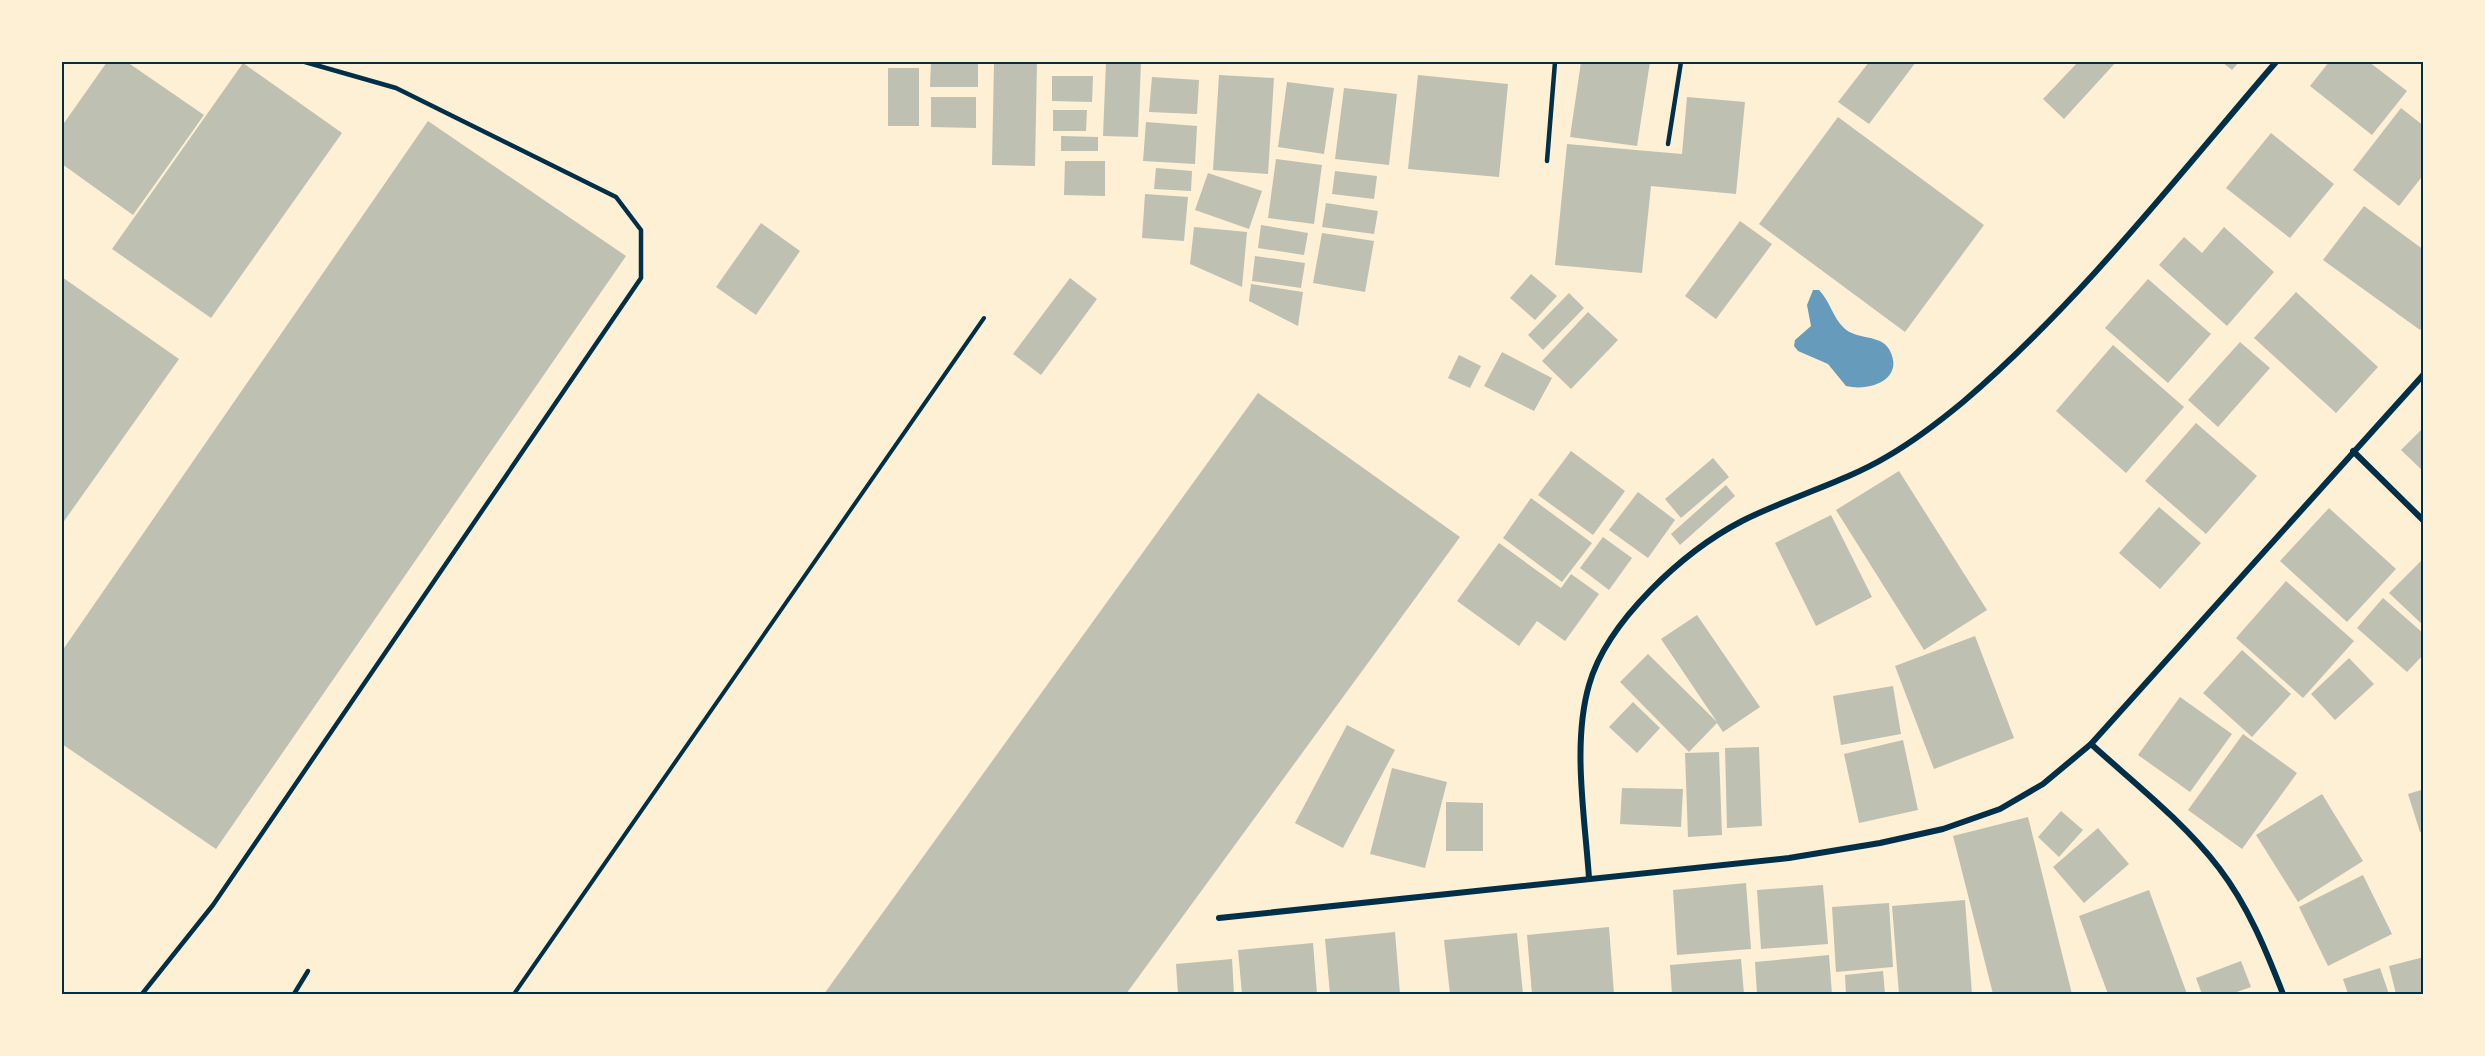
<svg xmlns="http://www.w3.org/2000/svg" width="2485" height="1056" font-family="'Golos Text',sans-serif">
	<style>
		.water { fill: #669bbc }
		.building { fill: #bec0b2 }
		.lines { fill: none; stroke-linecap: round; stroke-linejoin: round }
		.path { stroke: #003049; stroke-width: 4 }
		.service { stroke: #003049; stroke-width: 4.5 }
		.minor { stroke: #003049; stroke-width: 6 }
		.neatline { fill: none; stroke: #003049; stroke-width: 2 }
	</style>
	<rect width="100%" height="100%" fill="#fdf0d5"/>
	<!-- water -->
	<path class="water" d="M1813,290H1819C1830,301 1833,318 1844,328C1856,340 1880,334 1889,349C1906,379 1870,392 1846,386L1828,364L1798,351L1794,346L1795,340L1811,326L1807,305Z"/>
	<!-- building -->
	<g class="building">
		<path d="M107,62H127L204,115L133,215L62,164V126Z"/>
		<path d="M931,62H978V87H930Z"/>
		<path d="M994,62H1037L1035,166L992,165Z"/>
		<path d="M1106,62H1141L1138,137L1103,136Z"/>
		<path d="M1581,62H1650L1637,146L1570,137Z"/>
		<path d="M1869,62H1916L1869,124L1838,102Z"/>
		<path d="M2078,62H2116L2064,119L2043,99Z"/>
		<path d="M2222,62H2239L2232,70Z"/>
		<path d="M2329,62H2369L2407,91L2372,135L2310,86Z"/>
		<path d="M243,63L342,133L211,318L112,249Z"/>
		<rect x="888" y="68" width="31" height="58"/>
		<path d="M1219,75L1274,78L1268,174L1213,170Z"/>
		<path d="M1418,75L1508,84L1499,177L1408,169Z"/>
		<path d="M1052,76H1093L1092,102L1052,101Z"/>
		<path d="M1152,77L1199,80L1197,114L1149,112Z"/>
		<path d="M1287,82L1334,88L1324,154L1278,147Z"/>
		<path d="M1344,88L1397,94L1389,165L1335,159Z"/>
		<path d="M931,97H976V128L931,127Z"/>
		<path d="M1687,97L1745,102L1736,194L1651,186L1642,273L1555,265L1567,144L1682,154Z"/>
		<path d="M2401,108L2424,126V174L2399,206L2353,170Z"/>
		<path d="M1053,110H1087L1086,131H1053Z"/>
		<path d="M1838,117L1984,225L1905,332L1759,224Z"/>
		<path d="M428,121L626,256L216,849L62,744V651Z"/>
		<path d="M1146,122L1197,126L1195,164L1143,161Z"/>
		<path d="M2271,133L2334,184L2290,238L2226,188Z"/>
		<path d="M1061,136L1098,137V151H1061Z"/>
		<path d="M1276,159L1322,165L1314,224L1268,218Z"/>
		<path d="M1065,161H1105V196L1064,195Z"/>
		<path d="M1156,168L1192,171L1191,191L1154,189Z"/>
		<path d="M1335,171L1377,176L1374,199L1332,194Z"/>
		<path d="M1208,173L1262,191L1249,229L1195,210Z"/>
		<path d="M1145,194L1188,197L1184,241L1142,238Z"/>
		<path d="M1326,203L1378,211L1374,234L1322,227Z"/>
		<path d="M2364,206L2424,250V325L2420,330L2323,260Z"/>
		<path d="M1740,221L1772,244L1716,319L1685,296Z"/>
		<path d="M761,223L800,251L756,315L716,287Z"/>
		<path d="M1261,225L1308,233L1304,255L1258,248Z"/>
		<path d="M1194,227L1247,232L1242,287L1190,264Z"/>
		<path d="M2224,227L2274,272L2227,326L2159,265L2184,237L2202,253Z"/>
		<path d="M1322,233L1374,241L1365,292L1313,283Z"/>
		<path d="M1255,256L1305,263L1301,288L1252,281Z"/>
		<path d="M1531,274L1557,296L1535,320L1510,298Z"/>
		<path d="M62,277L179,359L62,524Z"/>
		<path d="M1070,278L1097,299L1041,375L1013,354Z"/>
		<path d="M2148,279L2211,334L2168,383L2105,328Z"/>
		<path d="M1251,284L1303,292L1298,326L1249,301Z"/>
		<path d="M2296,292L2378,367L2336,413L2254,338Z"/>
		<path d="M1569,293L1584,308L1543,350L1528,335Z"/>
		<path d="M1588,312L1618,340L1571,389L1542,361Z"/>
		<path d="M2240,342L2270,368L2218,427L2188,400Z"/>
		<path d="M2113,345L2184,407L2126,473L2056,411Z"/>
		<path d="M1502,352L1552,378L1534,411L1484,386Z"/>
		<path d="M1459,355L1481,366L1470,388L1448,378Z"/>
		<path d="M1258,393L1460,537L1126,994H824Z"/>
		<path d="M2196,423L2257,476L2206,534L2145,481Z"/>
		<path d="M2424,427V472L2401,450Z"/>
		<path d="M1571,451L1625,491L1593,535L1538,495Z"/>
		<path d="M1713,458L1729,477L1681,518L1665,499Z"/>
		<path d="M1899,471L1987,610L1924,650L1836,510Z"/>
		<path d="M1726,485L1735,496L1680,545L1671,534Z"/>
		<path d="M1638,492L1675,520L1648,558L1609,530Z"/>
		<path d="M1531,498L1592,543L1562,582L1503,538Z"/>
		<path d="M2159,507L2201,543L2160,589L2119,553Z"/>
		<path d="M2329,508L2396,569L2347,622L2280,561Z"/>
		<path d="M1831,515L1872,597L1816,626L1775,543Z"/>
		<path d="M1603,537L1632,558L1609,590L1580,568Z"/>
		<path d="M1499,543L1561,588L1571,574L1599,594L1565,641L1537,621L1519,646L1457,601Z"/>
		<path d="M2421,561L2424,563V626L2389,593Z"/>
		<path d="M2286,581L2354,641L2303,698L2236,638Z"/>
		<path d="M2383,598L2424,634V654L2407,672L2357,628Z"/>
		<path d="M1697,615L1760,707L1723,732L1717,723L1689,752L1620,682L1648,654L1717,722L1661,639Z"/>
		<path d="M1975,636L2014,738L1934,769L1895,666Z"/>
		<path d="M2242,650L2291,694L2252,737L2203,693Z"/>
		<path d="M2349,658L2374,684L2335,720L2311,694Z"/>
		<path d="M1893,686L1901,734L1841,745L1833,696Z"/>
		<path d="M2180,697L2232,734L2190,792L2138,755Z"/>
		<path d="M1633,702L1660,728L1637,753L1609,727Z"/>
		<path d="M1347,725L1395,750L1343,848L1295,823Z"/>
		<path d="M2243,734L2297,773L2242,849L2188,810Z"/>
		<path d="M1903,740L1918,810L1859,823L1844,754Z"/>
		<path d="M1759,747L1762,826L1727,828L1725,748Z"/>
		<path d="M1719,752L1722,835L1688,837L1685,753Z"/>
		<path d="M1392,768L1447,782L1425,868L1370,854Z"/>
		<path d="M1622,788L1683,789L1681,827L1620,824Z"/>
		<path d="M2424,789V832H2420L2408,794Z"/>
		<path d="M2322,794L2363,861L2298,902L2256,835Z"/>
		<path d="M1446,802L1483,803V851H1446Z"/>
		<path d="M2061,811L2083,830L2059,857L2038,837Z"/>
		<path d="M2028,817L2072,994H1993L1953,836Z"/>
		<path d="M2098,828L2129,864L2084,903L2053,867Z"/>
		<path d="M2363,875L2392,934L2328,966L2299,907Z"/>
		<path d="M1746,883L1751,949L1677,955L1673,890Z"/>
		<path d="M1823,885L1828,944L1761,949L1757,890Z"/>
		<path d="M2149,890L2187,994H2108L2079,916Z"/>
		<path d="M1965,900L1972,994H1899L1892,906Z"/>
		<path d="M1889,903L1893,967L1836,972L1832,907Z"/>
		<path d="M1609,927L1614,994H1532L1527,935Z"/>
		<path d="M1395,932L1400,994H1330L1325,939Z"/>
		<path d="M1517,933L1523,994H1450L1444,940Z"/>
		<path d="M1313,943L1317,994H1242L1238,950Z"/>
		<path d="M1829,955L1832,994H1757L1755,962Z"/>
		<path d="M2424,957V994H2396L2389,966Z"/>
		<path d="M1232,959L1234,994H1178L1176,964Z"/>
		<path d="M1741,959L1744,994H1672L1670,965Z"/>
		<path d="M2241,961L2251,987L2231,994H2202L2196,978Z"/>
		<path d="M2380,968L2389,994H2348L2343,979Z"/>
		<path d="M1883,971L1885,994H1846L1845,975Z"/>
	</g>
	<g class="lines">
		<!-- path -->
		<path class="path" d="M514,994L984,318"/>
		<!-- service -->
		<g class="service">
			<path d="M1668,144L1681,62"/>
			<path d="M1547,161L1555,62"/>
			<path d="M142,994L213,905L641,278V230L616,197L396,88L305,62"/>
			<path d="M294,994L308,971"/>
		</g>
		<!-- minor -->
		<g class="minor">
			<path d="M2353,451L2424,521"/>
			<path d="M2091,744C2134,783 2183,821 2219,868C2248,906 2266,950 2283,994"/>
			<path d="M1589,878C1585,818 1572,744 1589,685C1607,621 1684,551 1742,521C1789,497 1843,483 1888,456C1914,441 1940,421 1963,402C2080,302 2176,178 2276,62"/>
			<path d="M1219,918L1789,858L1880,843L1943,829L2000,809L2043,784L2091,744L2424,374"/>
		</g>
	</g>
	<!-- border -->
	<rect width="2485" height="1056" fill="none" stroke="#fdf0d5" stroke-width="126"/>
	<rect x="63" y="63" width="2359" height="930" class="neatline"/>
</svg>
